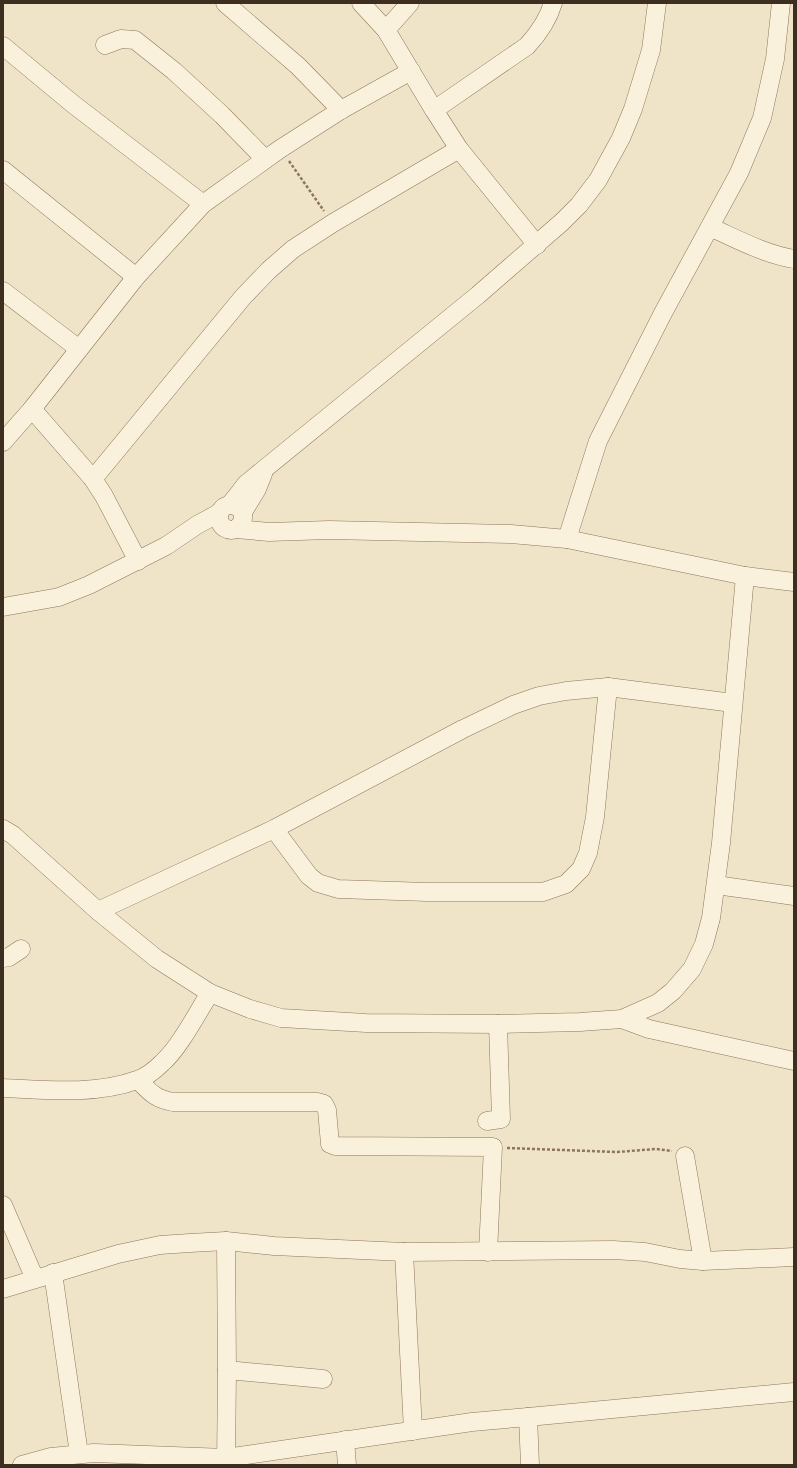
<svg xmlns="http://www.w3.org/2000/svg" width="797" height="1468" font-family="'Times New Roman',serif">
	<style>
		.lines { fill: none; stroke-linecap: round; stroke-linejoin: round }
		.minor-casing { stroke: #8d765c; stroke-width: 19 }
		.path { stroke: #8d765c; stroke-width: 2.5; stroke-dasharray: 3 2; stroke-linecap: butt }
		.minor { stroke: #faf1dc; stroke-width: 18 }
	</style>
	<rect width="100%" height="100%" fill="#f0e4c8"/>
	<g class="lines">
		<!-- minor casing -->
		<g class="minor-casing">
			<g id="minor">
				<path d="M225,3L298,66L341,110"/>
				<path d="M361,3L386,30L434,110L459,149L537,245"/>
				<path d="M386,30L410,3"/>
				<path d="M105,45L121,39L135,40L174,71L222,115L265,159"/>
				<path d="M3,46L73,104L203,204"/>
				<path d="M434,110L527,46C539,33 548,20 553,3"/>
				<path d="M3,170L136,277"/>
				<path d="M710,227C737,239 764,254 794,259"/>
				<path d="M3,291L79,349"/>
				<path d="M32,409L93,479L104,496L138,561"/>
				<path d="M3,442L32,409L136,277L203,204L280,149L341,110L411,71"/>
				<path d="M93,479L243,297L269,270L293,249L333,223L459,149"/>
				<path d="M229,505C254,506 241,538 225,528C221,526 219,521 219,517C219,514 220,511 222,509C224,506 228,506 230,504C236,498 241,490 246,484L478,295L562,222L579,205L598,180L621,138L633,109L651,50L657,3"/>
				<path d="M243,512L257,489L263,474"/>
				<path d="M236,529L269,532L329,530L511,534L567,539L745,576L794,582"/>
				<path d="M567,539L598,441L663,313L739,173L762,118L775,59L781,3"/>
				<path d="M3,607L59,597L89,585L166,546L197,525L219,513"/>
				<path d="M3,829L13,835L98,911L157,959L210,993L250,1009L281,1018L366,1023L498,1024L580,1022L622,1019L658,1003L673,991L692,969L704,944L711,918L721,843L745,576"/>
				<path d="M274,829L309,876L318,883L338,889L427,892H543L566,884L581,869L588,853L595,817L608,687"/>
				<path d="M716,885L794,896"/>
				<path d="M98,911L274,829L463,729L513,705L539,696L566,691L608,687L733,703"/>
				<path d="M3,958L9,957L21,949"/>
				<path d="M622,1019L649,1029L794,1061"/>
				<path d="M138,1080C150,1092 155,1099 173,1102H317L324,1104L327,1110L330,1144L335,1146L493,1147L488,1252"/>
				<path d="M3,1088C46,1090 96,1095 137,1080C146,1077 155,1070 162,1063C180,1047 197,1013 210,993"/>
				<path d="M487,1121L501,1119L498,1024"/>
				<path d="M685,1156L703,1261"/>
				<path d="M3,1205L35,1279"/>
				<path d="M226,1241L227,1370L323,1379"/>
				<path d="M404,1252L413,1431"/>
				<path d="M53,1273L79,1454"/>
				<path d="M3,1289L118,1254L160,1245L190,1243L226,1241L274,1246L404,1252L613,1250L645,1252L680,1259L703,1261L794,1257"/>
				<path d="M345,1440L347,1465"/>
				<path d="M22,1465L51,1457L94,1453L226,1458L472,1422L528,1417"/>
				<path d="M226,1465L227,1370"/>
				<path d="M530,1465L528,1417L794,1392"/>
			</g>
		</g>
		<!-- path -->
		<g class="path">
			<path d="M289,161L324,211"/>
			<path d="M507,1148L617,1152L656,1149L672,1151"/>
		</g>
		<!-- minor -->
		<use href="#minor" class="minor"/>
	</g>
	<!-- border -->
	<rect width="797" height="1468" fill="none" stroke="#3d2e20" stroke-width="8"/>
</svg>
